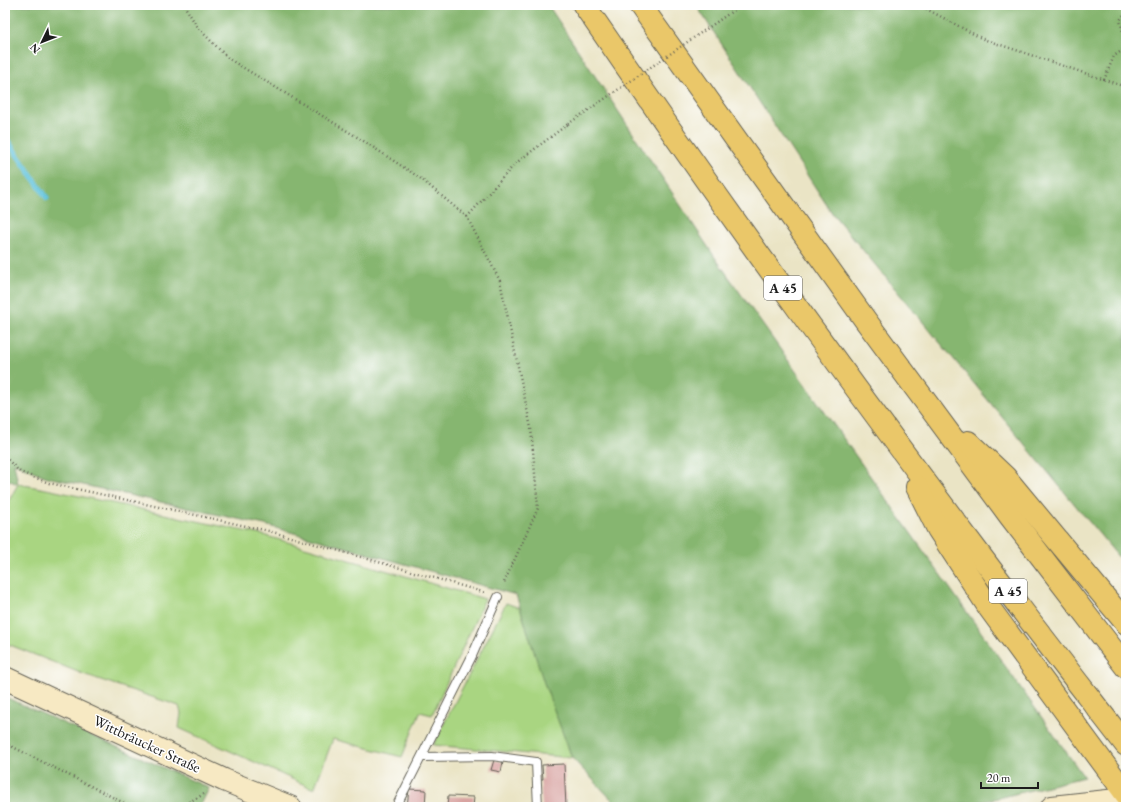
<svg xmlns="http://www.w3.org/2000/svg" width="1131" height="812" font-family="'EB Garamond',serif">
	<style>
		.green { fill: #a9d581; stroke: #62784e }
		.forest { fill: #86b66f; stroke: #516946 }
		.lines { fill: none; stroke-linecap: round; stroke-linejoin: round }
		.stream { stroke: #5ec2dc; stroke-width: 5.5 }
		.building { fill: #d59c9a }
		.lane-casing { stroke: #646257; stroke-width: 10 }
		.secondary-casing { stroke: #646257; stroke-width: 24 }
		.highway-casing { stroke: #646257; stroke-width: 24 }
		.path { stroke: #646257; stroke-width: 2.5; stroke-dasharray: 1 3; stroke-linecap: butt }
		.lane { stroke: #fff; stroke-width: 8 }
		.secondary { stroke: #f7e9c3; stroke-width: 22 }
		.highway { stroke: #eac769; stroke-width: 22 }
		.path-bridge { stroke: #646257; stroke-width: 2.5; stroke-dasharray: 1 3; stroke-linecap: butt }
		.labels { text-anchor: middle; stroke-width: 3; stroke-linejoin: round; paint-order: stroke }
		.shield { fill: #fff; stroke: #606060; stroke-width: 1 }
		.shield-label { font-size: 14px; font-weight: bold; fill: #1c1c1c }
		.street-label { font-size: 15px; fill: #1c1c1c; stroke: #fff }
	</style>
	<rect width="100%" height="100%" fill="#fff"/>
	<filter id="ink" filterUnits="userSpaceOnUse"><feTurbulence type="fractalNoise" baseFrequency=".025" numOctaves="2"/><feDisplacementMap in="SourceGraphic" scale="8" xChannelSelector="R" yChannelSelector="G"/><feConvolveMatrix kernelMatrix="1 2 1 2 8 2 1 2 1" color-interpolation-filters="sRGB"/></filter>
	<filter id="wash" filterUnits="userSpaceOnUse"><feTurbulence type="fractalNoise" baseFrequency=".012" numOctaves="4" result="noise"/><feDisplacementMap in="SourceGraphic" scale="16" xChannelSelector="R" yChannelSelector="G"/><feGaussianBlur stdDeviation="0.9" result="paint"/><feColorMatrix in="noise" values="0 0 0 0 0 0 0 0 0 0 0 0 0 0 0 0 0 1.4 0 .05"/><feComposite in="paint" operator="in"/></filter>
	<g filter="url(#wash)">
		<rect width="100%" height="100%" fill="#eae4c5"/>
		<!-- green -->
		<g class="green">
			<path d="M18,484L46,489L263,535L485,599L432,715L420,712L402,757L333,739L314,789L179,728L181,713L179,706L83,674L5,643V508Z"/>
			<path d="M506,603L520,608L572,758L433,745Z"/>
		</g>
		<!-- forest -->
		<g class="forest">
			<path d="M5,5H548L716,259L1084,777L986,801L934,807H619L572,758L544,683L516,595L265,525L47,477L14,463L18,484L5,479Z"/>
			<path d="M696,5H1126V566L832,213Z"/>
			<path d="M5,697L209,788L200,807H5Z"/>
		</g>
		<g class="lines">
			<!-- stream -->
			<path class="stream" d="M5,137L47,198"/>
		</g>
		<g id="blocks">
			<!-- building -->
			<g class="building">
				<path d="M494,760L503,762L501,772L491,770Z"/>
				<path d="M564,764L566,807H542L540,779H543L542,765Z"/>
				<path d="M409,789L426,790L425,807H407Z"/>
				<path d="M448,796L474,797L473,807H447Z"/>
			</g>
		</g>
	</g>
	<g filter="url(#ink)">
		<use href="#blocks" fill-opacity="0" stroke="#646257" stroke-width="1"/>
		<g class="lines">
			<!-- lane casing -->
			<g class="lane-casing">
				<g id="lane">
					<path d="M423,757L492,756L536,762L538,807"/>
					<path d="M396,807L472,656L498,597"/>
				</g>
			</g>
			<!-- secondary casing -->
			<g class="secondary-casing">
				<g id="secondary">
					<path d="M5,678L224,780L290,807"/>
					<path d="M1052,807L1126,799"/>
				</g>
			</g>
			<!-- highway casing -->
			<g class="highway-casing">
				<g id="highway">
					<path d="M584,5C710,189 840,369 974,547C1024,614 1075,679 1126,745"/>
					<path d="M640,5L866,321L1010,516L1126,667"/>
					<path d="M968,442L1005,477L1126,623"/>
					<path d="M917,487L938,529L990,609L1126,794"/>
				</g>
			</g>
			<!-- path -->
			<g class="path">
				<path d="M184,5L198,28L229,59L362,140L420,178L467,217L500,281L531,428L538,508L503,585"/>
				<path d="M919,5L983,39L1126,87"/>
				<path d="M737,8L792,5"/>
				<path d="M1126,12L1120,20L1126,44"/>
				<path d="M1104,80L1114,56L1126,48"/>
				<path d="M467,217L516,163L568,124"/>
				<path d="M5,457L20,472L49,483L269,531L414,572L486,593"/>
				<path d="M5,743L132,807"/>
				<path d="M174,807L183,805L204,794"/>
			</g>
			<!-- lane -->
			<use href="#lane" class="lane"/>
			<!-- secondary -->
			<use href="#secondary" class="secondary"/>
			<!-- highway -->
			<use href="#highway" class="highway"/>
			<!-- path-bridge -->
			<path class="path-bridge" d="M568,124L737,8"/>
		</g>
	</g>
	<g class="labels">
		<!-- shield labels -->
		<g class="shield">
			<rect x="764" y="276" width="38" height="24" rx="3"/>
			<rect x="989" y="579" width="38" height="24" rx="3"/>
		</g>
		<g class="shield-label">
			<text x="783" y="293">A 45</text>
			<text x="1008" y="596">A 45</text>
		</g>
		<!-- street labels -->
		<g class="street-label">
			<text transform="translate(147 744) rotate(25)" y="5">Wittbräucker Straße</text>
		</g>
	</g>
	<!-- margin -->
	<rect width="1131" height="812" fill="none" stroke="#fff" stroke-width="20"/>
	<!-- north arrow -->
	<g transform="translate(42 42) rotate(227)" stroke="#ffffff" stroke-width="3" paint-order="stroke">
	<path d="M0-3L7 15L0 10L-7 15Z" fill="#1c1c1c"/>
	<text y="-6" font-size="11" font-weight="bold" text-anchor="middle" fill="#1c1c1c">N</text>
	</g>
	<!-- scale -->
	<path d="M981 782v6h57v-6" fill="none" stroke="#1c1c1c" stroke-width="2"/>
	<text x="987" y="782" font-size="12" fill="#1c1c1c" stroke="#ffffff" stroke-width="3" paint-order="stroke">20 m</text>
</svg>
